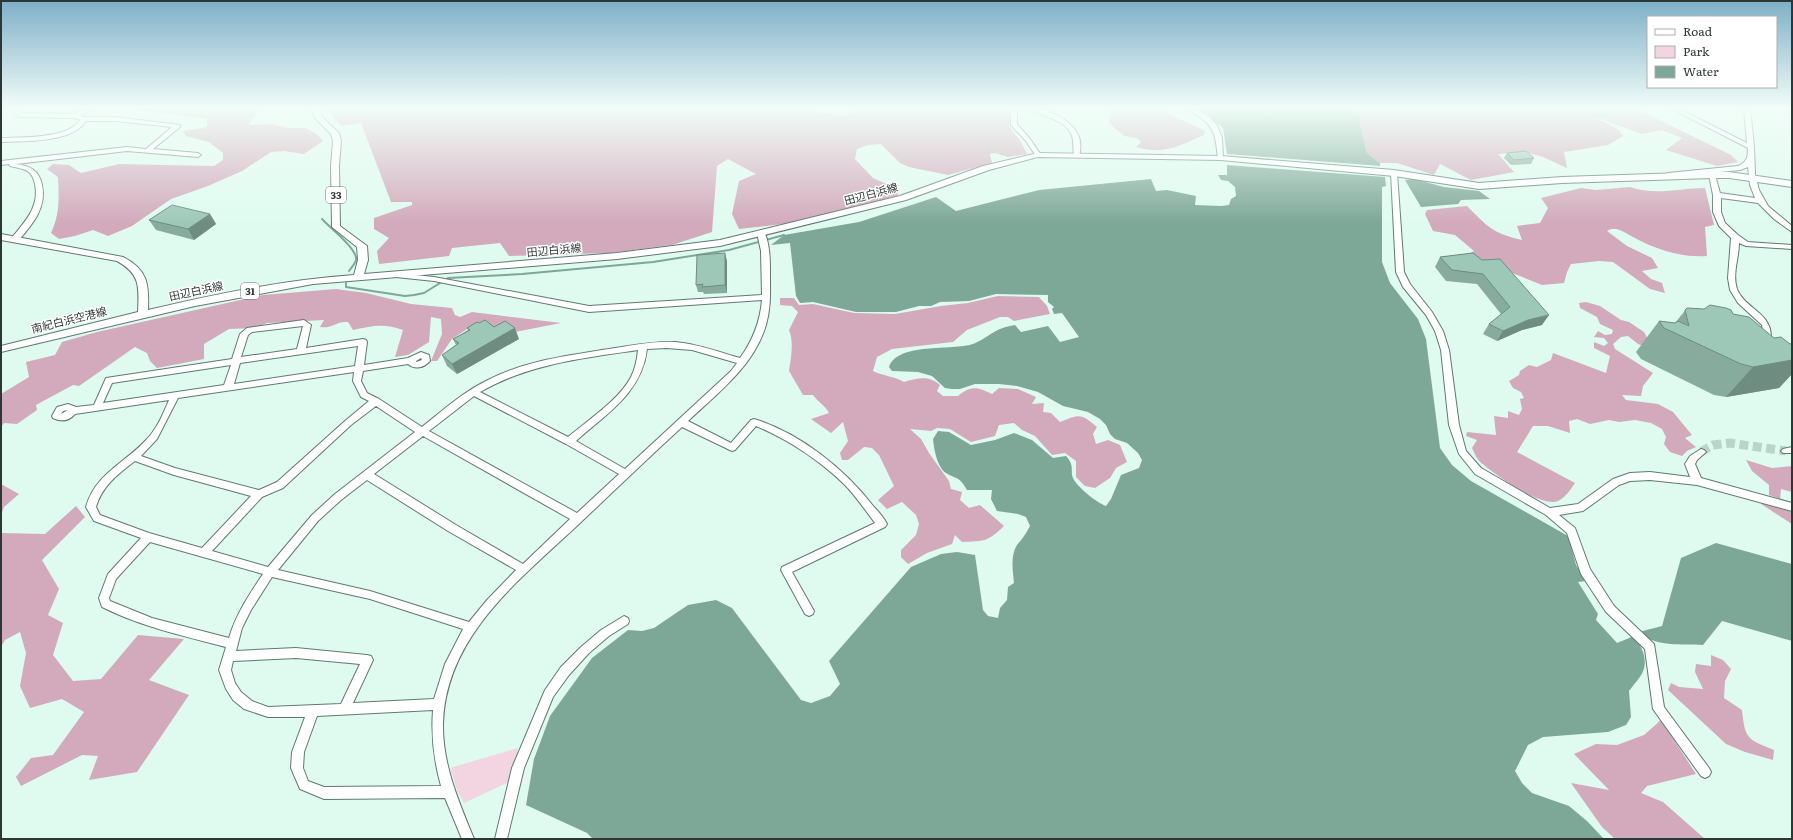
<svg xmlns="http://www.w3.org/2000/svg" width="1793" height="840" font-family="Literata,'Noto Sans JP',serif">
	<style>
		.green { fill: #f2d5e1 }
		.forest { fill: #d2aabb }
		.water { fill: #7da796 }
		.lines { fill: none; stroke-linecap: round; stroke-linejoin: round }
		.stream { stroke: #7da796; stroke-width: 2 }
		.minor-tunnel { stroke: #bbd4ca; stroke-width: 9; stroke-dasharray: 9 4.5; stroke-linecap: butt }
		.minor-casing { stroke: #60796f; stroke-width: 2 }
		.major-casing { stroke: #60796f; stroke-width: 2 }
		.minor { fill: #fff; fill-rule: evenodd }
		.major { fill: #fff; fill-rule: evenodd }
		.wall { fill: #87ac9d }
		.shaded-wall { fill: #6e8c80 }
		.building { fill: #9dc8b7; stroke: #6e8c80 }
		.labels { text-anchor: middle; stroke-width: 3; stroke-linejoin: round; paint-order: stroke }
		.shield { fill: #fff; stroke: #6c7471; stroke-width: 1 }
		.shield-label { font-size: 10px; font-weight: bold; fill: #2d3834 }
		.street-label { font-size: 11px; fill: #2d3834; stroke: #fff }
	</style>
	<rect width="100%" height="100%" fill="#dffbef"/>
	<!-- green -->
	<path class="green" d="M518,748L511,781L464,803L457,790L450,768Z"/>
	<!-- forest -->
	<g class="forest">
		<path d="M139,107H259L249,125L273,124L287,128H306L318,135L323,141L304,154L284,151L271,152L242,171L208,186L171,199L132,226L108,236L93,230L75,236L59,239L51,233C60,214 59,198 58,177L47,169L53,164L69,165L81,173L119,164L214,166L223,160V153L209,142L186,136L183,131L203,128L207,126V119L139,110Z"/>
		<path d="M330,107H784L845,116L863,107H998L1011,114L1009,126L1021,142L1027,154L1008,157L995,153L990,154L992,163L948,175L909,167L900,163L881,144L868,145L857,149L855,159L873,178L900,190L897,196L792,223L739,229L732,214L739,181L756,174L728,159L717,166L712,232L672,245L610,253L509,256L500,243L452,248L449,256L379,264L377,251L389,238L374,229V218L412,205V202H391L361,123L341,126L330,113Z"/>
		<path d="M1110,107H1163L1169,114L1205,131L1204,135C1178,146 1165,155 1136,147L1141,142L1137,138L1124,136L1109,123Z"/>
		<path d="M1355,107H1633L1731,155L1738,162L1717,166L1666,150L1682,138L1662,130L1642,134L1595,117L1619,130L1623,136L1608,145L1564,152L1567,168L1543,157L1525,152L1498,154L1514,172L1471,180L1440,164L1434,175L1397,163H1380L1367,153L1360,125L1361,115Z"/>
		<path d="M1630,187C1655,196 1679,188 1705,188L1714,225L1705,227L1707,256C1677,258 1649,247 1624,232C1618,229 1613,227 1607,231L1627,246L1652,258L1658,268L1642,271L1651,279L1662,283L1665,293L1650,289L1613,262L1599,261L1571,264L1567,272L1564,283L1542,285L1468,255L1474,251L1455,235L1433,231L1425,214L1427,210L1467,206C1488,227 1492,233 1522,240L1517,226L1540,223L1548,208L1541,198L1581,188L1596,190Z"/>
		<path d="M336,289L366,293L411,304L452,308L455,315L460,317L472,312L561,323L515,332L476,323L452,339L437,361H431L442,334L441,319L431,317L429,342L408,355L395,357L403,330C383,323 373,326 353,330L348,322C335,321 333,329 320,327L324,320L267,323L255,328L229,329L204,344V359L157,368L150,361L147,353L135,347L79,386L73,385L36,405L37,410L17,424L4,423L1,427V394L29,377L26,362L55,355L62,342L97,332L263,295Z"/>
		<path d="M998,296L1039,297L1047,306L1050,314L1014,321L1008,317H1000L967,330L953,342L892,349L877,357L873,371C883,376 894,376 904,382C917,378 929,375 940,385L937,391L943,396H958C971,385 978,387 992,394L999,388L1018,389L1036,397L1032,404L1044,403L1043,412L1051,413L1060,422C1079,414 1081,413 1097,427L1093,434L1096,444L1108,440L1120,445L1127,462L1116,468L1110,478L1095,488L1085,486L1076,477V461L1065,453L1052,455L1035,436L1022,430L1014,423L999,425L995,436L971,442L950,429L937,428L931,431L910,429L921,439L929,453L949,481L951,489L962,492L960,500L969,508L980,505L1004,526C988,542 984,541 962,542L955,535L952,544L927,553L908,564L901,557V550L916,535L919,524L916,515L902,502L887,509L878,500L894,486L879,455L872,448L864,447L848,460H842L840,453L848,441L843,422L831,433L811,419L829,413C825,405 818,402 813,395H803L789,371C791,359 794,341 789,330L798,312L792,306L780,305V298H794L799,305L813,304L854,313L895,314L941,306L968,303Z"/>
		<path d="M1586,302L1600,306L1621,320L1629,322L1644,332L1650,343L1646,347L1638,344L1628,336L1621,337L1613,344L1615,349L1653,373L1643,386L1641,396L1622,395L1626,400L1658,404L1673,412L1692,435L1685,438L1696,447L1687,451L1682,456L1670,452L1664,444L1666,437L1662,429L1651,423L1635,420L1619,422L1609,420L1590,424L1577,419L1569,421L1570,433L1548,426H1533L1517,452L1575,483C1571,489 1565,498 1558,501C1542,508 1497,476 1484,465C1478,461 1475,455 1472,448L1477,440L1466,436L1467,432L1496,435L1494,416L1508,418V411L1519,415L1522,409L1520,399L1524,398L1521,392L1513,388L1509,381L1519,375L1520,371L1529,365L1537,367L1551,360L1553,353L1606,373L1610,356L1594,348V342L1604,346L1608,343L1604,338L1594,337L1598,331L1605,335L1612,334L1613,330L1600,324L1597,317L1580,308L1579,303Z"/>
		<path d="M1746,460L1772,468L1792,466V492L1781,489L1780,499L1769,495V485L1752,471Z"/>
		<path d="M1,484L19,494L4,507L1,515Z"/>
		<path d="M1761,502L1792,512V524L1761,504Z"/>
		<path d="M76,506L85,517L42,560L59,589L48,615L63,623L53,655L73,681L101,679L138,635L184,639L149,680L189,695L137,772L89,780L98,756L82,755L21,786L16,777L31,758L53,755L84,712L62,699L30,708L20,686L26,653L20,632L5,640L1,647V533L45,534Z"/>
		<path d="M1711,655L1723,660L1731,669L1725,681L1724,698L1742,710C1745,739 1747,739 1774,750L1773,760L1745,752L1726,744L1668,690L1671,683L1679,687L1703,689L1695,672L1696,664L1711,666Z"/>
		<path d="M1661,720L1696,774L1647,786L1641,793L1663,802L1705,839H1615L1602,827L1571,783L1609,790L1574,754L1596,744L1617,745L1644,735Z"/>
	</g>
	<!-- water -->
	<g class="water">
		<path d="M1192,107H1355L1361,115L1360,125L1367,153L1380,163V166L1227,154L1223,128L1216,122Z"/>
		<path d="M1227,165L1385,177L1386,186L1382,187V262L1390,283L1418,319L1426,339L1440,448L1452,465L1471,481L1568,536L1576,565L1586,581L1578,582L1598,614L1596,620L1617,643L1634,636C1639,641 1640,645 1643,652C1649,671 1639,677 1629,691L1631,717L1626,725L1608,732L1543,737L1528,745L1515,771L1522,783L1532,793L1569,806L1587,821L1604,839H593L587,833L526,805L534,759L550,716L592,658L628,630L642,631L654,628L688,605L716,600L732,608L801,700L811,703L830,696L840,684L829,661L911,567L941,554L957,552L975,555L983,610L988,616L998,618L1000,608L1007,600L1008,587L1014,583C1013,571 1010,556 1017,545C1022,539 1026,534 1030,526L1026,517L1018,514L997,511L991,499L992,490H967C959,476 958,480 946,473C937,467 934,449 933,439L938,431L949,432L971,445L995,440L1014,433L1032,440L1053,458L1066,456C1076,467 1069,471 1074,480C1080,489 1096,502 1106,506L1111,499L1121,475L1139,468L1142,460L1138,453L1127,443L1115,439L1110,434L1106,425L1100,419L1088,412L1063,406L1038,392L1017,386L999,384H975L960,389H952L945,388L932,376L918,372L892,371L889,367C898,342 952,351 973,344C990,337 994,328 1015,325L1021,332L1048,326L1060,342L1079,337L1062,313L1054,314L1052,309L1054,307L1048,302V295L996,294L969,301L940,302L931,306H919L896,312H856L813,302L800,303L796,296L790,243L771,245L784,235L859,222L936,197L956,211L1039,190L1151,179L1156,191L1167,190L1196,196L1195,205L1221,206L1229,205L1231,199L1236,196L1235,187L1228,181L1221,180L1218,175H1227Z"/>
		<path d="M1414,179L1444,187L1479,191L1490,199L1461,200L1458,204L1421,207L1405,180Z"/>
		<path d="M1716,543L1792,564V641L1722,621L1703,645C1682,644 1654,647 1639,632L1662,626L1681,558Z"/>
	</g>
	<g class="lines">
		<!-- stream -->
		<g class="stream">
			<path d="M322,219C329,227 358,249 356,260C355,264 351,268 349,271"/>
			<path d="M346,283V287L405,296L414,295L424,293L448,278L522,274L653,262L729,250L784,235"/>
		</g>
		<!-- minor-tunnel -->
		<path class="minor-tunnel" d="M1701,452L1713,445L1730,443L1786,451"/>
		<!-- minor casing -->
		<g class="minor-casing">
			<g id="minor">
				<path d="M10,107H16L21,113L75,114L88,107H95L81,116L85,117H115L180,125V127L153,149L198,153L201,155L198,157L127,151L16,164C30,166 39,170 42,185C47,208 32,225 18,241H15L11,239C24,222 40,208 35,184C34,180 33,176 30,173C24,168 17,168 10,166L9,164L1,165V161L127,147L146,149L172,127L115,121H86C72,143 25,141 1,142V138C22,137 68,139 80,120L75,118L19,117L17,116Z"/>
				<path d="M861,107H870L871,108L868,110Z"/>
				<path d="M1008,107H1014L1017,114V124L1030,139L1041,155L1040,156H1036L1026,141L1011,125V114Z"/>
				<path d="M1027,107C1042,105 1072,120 1078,135C1081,140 1081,151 1079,156L1077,157L1074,155C1073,149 1074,142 1072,136C1066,118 1039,117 1027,107Z"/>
				<path d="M1185,107H1192L1208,116L1217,125L1222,138L1223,159H1219L1218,158C1216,142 1216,128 1201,118C1196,114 1189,111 1185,107Z"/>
				<path d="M1668,107H1675L1747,143L1744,107H1750L1754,147L1755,174L1759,190L1768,206L1792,226V232L1774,219L1758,203L1721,198V212L1725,223L1738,235L1748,242L1792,245V249L1746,246L1739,243C1739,258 1732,274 1737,289C1745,309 1771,312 1771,337C1771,341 1772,343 1771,346H1765L1762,325L1738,303L1730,290L1728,278L1731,238L1719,226L1713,212V195L1709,175L1712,173L1715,175L1720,193L1755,198L1750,185L1748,167L1740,170L1668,177L1665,175L1668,173L1738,166C1747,162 1748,157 1748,148Z"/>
				<path d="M1394,171L1397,173L1404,272L1410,284L1432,312L1443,331L1449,350L1459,425L1466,451L1481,468L1550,508L1578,504L1613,479L1630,473L1650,472L1690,477L1685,464L1690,456L1701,449L1704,450L1706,452L1697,460L1695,464L1701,478L1792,503V511L1697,485L1650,480L1630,481L1619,485L1583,511L1559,515L1575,528L1590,569L1614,606L1654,644L1664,707L1709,768L1711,772L1709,776L1705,778L1701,776L1653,709L1645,649L1606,612L1581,574L1567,533L1546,515L1475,474L1459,454L1449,425L1441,350L1435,331L1426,315L1403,287L1396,272L1391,173Z"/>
				<path d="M758,231H764C770,244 770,260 770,274C770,291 771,308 766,325C754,366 718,393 688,421L731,443L751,420L754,419C800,433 845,469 874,507C879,512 884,518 887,524L885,527L792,572L814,611L813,614L809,616L805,614L781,570L782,567L875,523C865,510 856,496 844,484C819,460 787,439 756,426L735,450L732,451L682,427C648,458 615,490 581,522C522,578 446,634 443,723C442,764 459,802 474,839H462L445,798L324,799L300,789L291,768L292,752L305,717H268L244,709L233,700L226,689L219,670L226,647C184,636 142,627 102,607L99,598L108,574L141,538L94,521L86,507C95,474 125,463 146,440C157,429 163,414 169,400L75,414C69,421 61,422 53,418L52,416L57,407L68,404L76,407L94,405L106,378L232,359L240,334L247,328L304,320L311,325L306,348L363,339L366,340L367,342L364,365L408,358L421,352L429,355L430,361C424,368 415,370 408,364L363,371L361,381L367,393L379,399L422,427C442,411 462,393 486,381C525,360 572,355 615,348C635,345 655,341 675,342C698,344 719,352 740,358C753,340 760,322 762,300L589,312L434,281L396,277L392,275L396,273L434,277L589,306L762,295L761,251L757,233ZM303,326L297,349L241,357L248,335L252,332ZM358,346L355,366L234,384L240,363ZM667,348L692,350L737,363L731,371L625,469L576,441C606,414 642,393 647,349ZM638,350C637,360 635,369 631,377C620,399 587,421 568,437L480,392C528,364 584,358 638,350ZM421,358L422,360L416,362V361ZM231,365L224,385L103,403L112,383ZM354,372L353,381L361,397L369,401L345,421L277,482L259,490L175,468L141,456L157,439L178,398ZM474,396L566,444L619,474L577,513L429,431ZM376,406L415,432L335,494L312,515L268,567L212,551L262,497L283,488L351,425ZM68,410L61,414L63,411ZM423,436L570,519L523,564L456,525L374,474ZM135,461L174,475L251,496L202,548L149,533L100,515L96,507C102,486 118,474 135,461ZM367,480L448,531L516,570L487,600L469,622L370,591L278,570L318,521L341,500ZM150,542L263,574C249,595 236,614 229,638L152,618L110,601L109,598L116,579ZM272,577L370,599L463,629L445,664L434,699L353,703L373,660L371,656L367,655L296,648L236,651L242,628L251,610ZM296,658L360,664L341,704L268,707L252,701L241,692L235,683L231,670L233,661ZM433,710C431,736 434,761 441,786L324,787L308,781L303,768L304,752L317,716Z"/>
				<path d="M1792,447V453H1783L1781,451L1783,449Z"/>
				<path d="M624,616L628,618L629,621L628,624L609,636L589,653L569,675L553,697L524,768L507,839H495L512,768L545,690L561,667L581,647L601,630Z"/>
			</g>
		</g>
		<!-- major casing -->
		<g class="major-casing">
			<path id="major" d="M311,107H319L322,117L339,133L341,141L339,166L340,226L367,246L368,260L364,274L617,253L720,240L900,196L983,166L1038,153L1221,156L1394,170L1479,183L1562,177L1712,172H1729L1792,181V187L1729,178H1712L1562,183L1479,189L1394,176L1221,160L1038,157L989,170L906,200L720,246L617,259L313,284L195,306L1,352V346L138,312C139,288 141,274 117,261L1,240V234L123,257C148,270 149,284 148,310C216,294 284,280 354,275L358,260L357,247L332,227L331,166L333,141L331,134L315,118Z"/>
		</g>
		<!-- minor -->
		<use href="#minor" class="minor"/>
		<!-- major -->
		<use href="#major" class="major"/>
	</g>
	<!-- wall -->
	<g class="wall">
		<path d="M1507,153L1534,158L1531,164L1511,165L1504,158Z"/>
		<path d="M210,214L216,224L194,240L156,230L149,220Z"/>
		<path d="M1473,253L1542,325L1522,330L1497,341L1483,334L1489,324L1501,314L1477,284L1446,281L1435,267L1440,257Z"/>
		<path d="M727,261V293L704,294L703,292H698L696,285Z"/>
		<path d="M1687,308L1733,314L1774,338L1792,344V374L1779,388L1726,397L1714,395L1641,359L1636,352L1659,321L1675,323Z"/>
		<path d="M479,323L494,327L519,339L457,374L447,366L442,355L456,345L453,339L468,330L467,328Z"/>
	</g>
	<!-- shaded-wall -->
	<g class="shaded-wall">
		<path d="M210,214L216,224L194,240L188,229Z"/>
		<path d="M725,253L727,261V293L725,285Z"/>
		<path d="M1549,315L1542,325L1522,330L1497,341L1503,331L1528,320Z"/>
		<path d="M515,328L519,339L457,374L452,364Z"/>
		<path d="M1792,360V374L1779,388L1726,397L1753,367Z"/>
	</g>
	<!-- building -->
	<g class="building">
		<path d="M1526,151L1534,158L1514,160L1507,153Z"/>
		<path d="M172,205L210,214L188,229L149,220Z"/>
		<path d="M725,253V285L702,287L703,284L696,285L697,255Z"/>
		<path d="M1473,253L1482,260L1500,259L1549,315L1528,320L1503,331L1489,324L1510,307L1483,274L1452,270L1440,257Z"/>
		<path d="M1710,305L1726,308L1731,310L1733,314L1749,317L1774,338L1781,337L1790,344H1792V360L1753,367L1741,364L1664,328L1659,321L1675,323L1678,321L1689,326L1685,310L1687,308L1704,309Z"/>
		<path d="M485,320L494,327L505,321L515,328L452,364L442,355L459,343L453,339L470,330L467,328L477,322L479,323Z"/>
	</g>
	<!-- sky -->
	<linearGradient id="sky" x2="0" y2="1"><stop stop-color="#7dafc7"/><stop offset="0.48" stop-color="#f1fdf8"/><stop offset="1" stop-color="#f1fdf8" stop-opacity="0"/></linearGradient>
	<rect width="1793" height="224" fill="url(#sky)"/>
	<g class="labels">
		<!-- shield labels -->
		<g class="shield">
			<rect x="326" y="187" width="20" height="16" rx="3"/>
			<rect x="241" y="283" width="18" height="16" rx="3"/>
		</g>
		<g class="shield-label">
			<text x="336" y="199">33</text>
			<text x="250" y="295">31</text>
		</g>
		<!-- street labels -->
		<g class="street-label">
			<text transform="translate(871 194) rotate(-15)" y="4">田辺白浜線</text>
			<text transform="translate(554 250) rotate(-5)" y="4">田辺白浜線</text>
			<text transform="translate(196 291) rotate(-12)" y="4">田辺白浜線</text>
			<text transform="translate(69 320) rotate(-14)" y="4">南紀白浜空港線</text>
		</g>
	</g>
	<!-- border -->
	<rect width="1793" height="840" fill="none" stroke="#2d3834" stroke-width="4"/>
	<!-- legend -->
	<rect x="1647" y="16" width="130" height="72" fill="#ffffff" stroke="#abafae"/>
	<rect x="1655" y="29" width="20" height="6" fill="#ffffff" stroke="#abafae"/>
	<text x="1683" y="36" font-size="12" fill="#2d3834">Road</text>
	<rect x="1655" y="46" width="20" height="12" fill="#f2d5e1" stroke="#abafae"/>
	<text x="1683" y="56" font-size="12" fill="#2d3834">Park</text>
	<rect x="1655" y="66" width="20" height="12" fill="#7da796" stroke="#abafae"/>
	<text x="1683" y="76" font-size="12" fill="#2d3834">Water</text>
</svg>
